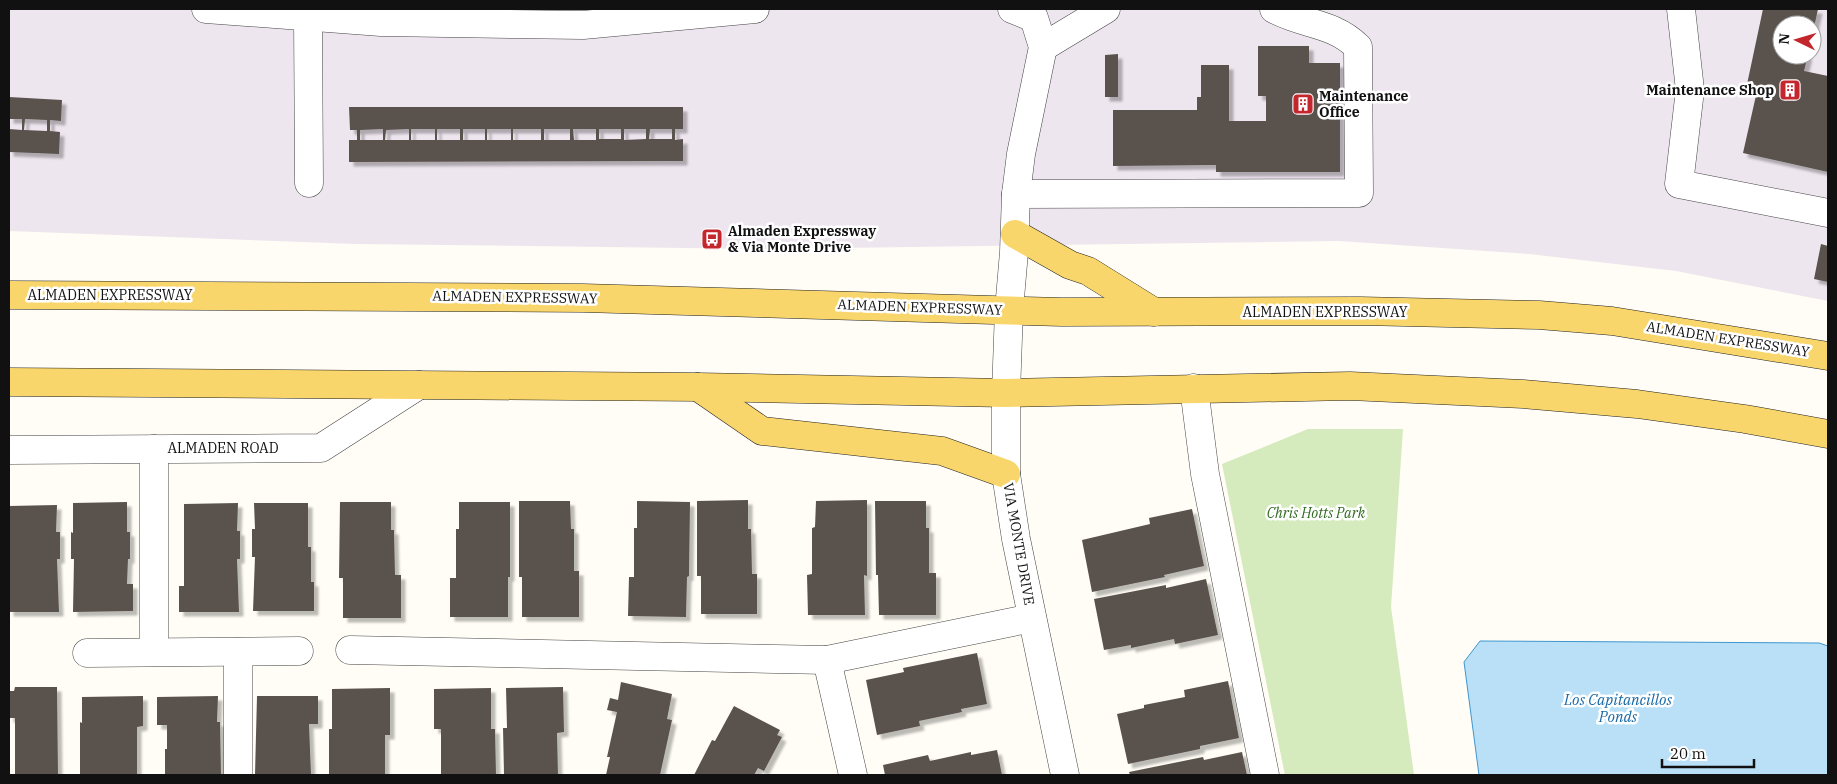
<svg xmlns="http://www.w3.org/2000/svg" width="1837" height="784" font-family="'IBM Plex Serif',serif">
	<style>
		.industrial { fill: #eee6ef; fill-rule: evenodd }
		.green { fill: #d5ebbd }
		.water { fill: #b9e0f7; stroke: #3f96cf }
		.building { fill: #5a524d; fill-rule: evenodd; filter: url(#shadow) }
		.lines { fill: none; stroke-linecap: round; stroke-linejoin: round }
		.minor-casing { stroke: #444; stroke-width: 29 }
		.major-casing { stroke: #222; stroke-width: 29 }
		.minor { stroke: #fff; stroke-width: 28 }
		.major { stroke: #f9d66b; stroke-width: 28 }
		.labels { text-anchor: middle; stroke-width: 5; stroke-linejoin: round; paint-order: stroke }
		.poi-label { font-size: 14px; font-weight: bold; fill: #111; stroke: #fff; text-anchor: start }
		.street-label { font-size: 14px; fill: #111; stroke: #fff }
		.park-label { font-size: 14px; font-style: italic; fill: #2f6b1f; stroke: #fff }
		.water-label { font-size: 15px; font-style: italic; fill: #1768a6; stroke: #fff }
	</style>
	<defs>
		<filter id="shadow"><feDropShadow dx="4.5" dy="4.5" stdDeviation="1" flood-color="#0004"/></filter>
	</defs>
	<rect width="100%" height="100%" fill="#fffdf5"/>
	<!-- industrial -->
	<path class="industrial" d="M9,9H1828V301L1676,271L1529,254L1339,241L772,249L355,244L9,231ZM1782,25H1812V55H1782Z"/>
	<!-- green -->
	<path class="green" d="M1308,429H1403L1391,607L1414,775H1285L1222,464Z"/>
	<!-- water -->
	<path class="water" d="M1480,641L1819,643L1828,646V775H1479L1464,662Z"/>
	<!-- building -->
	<g class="building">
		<path d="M1763,9H1818L1813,32L1812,25H1782V55H1808L1804,71L1828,76V172L1743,153L1757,91L1746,89Z"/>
		<path d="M1258,46H1309V63H1340V172H1216V165L1113,166V110H1197V97H1201V65H1229V121H1266V96H1258Z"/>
		<path d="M1118,54V97H1105V55Z"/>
		<path d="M9,97L62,100L61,121L50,120V131L60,132L59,154L9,152V129L22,130V119H9ZM25,119L47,120V131L24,130Z"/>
		<path d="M349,107H683V129H675V140L683,139V161L349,162V140H357V130H350ZM383,129V140H360V130ZM409,129V140H385L386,130ZM411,129H435V140H411ZM437,129H460V140H437ZM463,129H485V140H463ZM487,129H511V140H487ZM513,129H541V140H513ZM544,129H570V140H544ZM573,129H596V140H574ZM599,129H621V139H599ZM624,129H646V139L624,140ZM650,129H672V139H649Z"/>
		<path d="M1821,244L1828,246V282L1814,279Z"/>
		<path d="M748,500V529H751L752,574H757V614H701V576H697V501Z"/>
		<path d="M867,500V576L864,575L865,615H808L807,575L812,574V528L815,527L816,501Z"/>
		<path d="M519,501H570L571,529H574V571H579V617H522V577H519Z"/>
		<path d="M637,501L690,502L689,576L687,577L686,617L628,616L629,577H634V528H637Z"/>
		<path d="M875,501H926V528H929V573H936V615H879L878,575H876Z"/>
		<path d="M127,502V532H130V559H128L127,584H133V611L73,612L74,559H71V532L73,533V503Z"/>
		<path d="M340,502H391V530H394L395,575H401V618H343V578H339Z"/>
		<path d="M459,502H510V577H508V617H450V578H456V529H459Z"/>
		<path d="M238,503L237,531H240V559H237L239,612H179V586H184V504Z"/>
		<path d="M254,503H308V547H311V582H314V611H253L255,557H252V529H255Z"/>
		<path d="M57,505L56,532H60V559H57L59,612H9V506Z"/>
		<path d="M1192,509L1204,566L1164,575L1165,577L1092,592L1082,540L1150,524L1149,518Z"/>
		<path d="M1206,579L1218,635L1175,644L1174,639L1131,648V645L1104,650L1094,599L1166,585V588Z"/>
		<path d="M977,653L987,704L961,709L962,712L919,721L920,726L877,735L866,680L904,672L903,668Z"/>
		<path d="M1228,681L1239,738L1200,746V749L1128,764L1117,714L1144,708V705L1185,697L1184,690Z"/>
		<path d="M621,682L672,694L667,719L672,720L660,775H606L610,757H607L617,712L607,710L610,698L618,700Z"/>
		<path d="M15,687H57L58,775H15V718H9V691H14Z"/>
		<path d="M563,687L564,732L557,733L558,775H504L503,728H507L506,688Z"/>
		<path d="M390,688V735H385V775H329V729H332V689Z"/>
		<path d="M491,688V729H495L496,775H441V729H434V689Z"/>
		<path d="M143,696V726L137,727V775H80V722L82,723V697Z"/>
		<path d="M218,696L217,722H220L221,775H165V749H167V725H157V697Z"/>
		<path d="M257,696H318V724H309L311,775H255Z"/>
		<path d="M734,706L780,730L777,735L782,737L764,771L758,768L754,775H694L712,740L715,741Z"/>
		<path d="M997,750L1002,775H885L883,765L928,755L930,761L971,752V755Z"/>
		<path d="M1242,752L1247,775H1130L1129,772L1203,757L1204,760Z"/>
	</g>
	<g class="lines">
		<!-- minor casing -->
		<g class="minor-casing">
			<g id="minor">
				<path d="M206,9L381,22L583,25L755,9"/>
				<path d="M1012,9L1034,18L1043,47L1021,154L1016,194L1014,252L1009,310L1006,393V474L1016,539L1065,775"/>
				<path d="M1681,9L1690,90L1679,184L1828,213"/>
				<path d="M308,16L309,183"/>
				<path d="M1043,47L1106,9"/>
				<path d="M1016,194L1359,193L1358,47C1333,22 1303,25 1274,9"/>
				<path d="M1194,388L1205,474L1265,775"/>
				<path d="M9,450L321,448L419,385"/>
				<path d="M350,650L827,660L1032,618"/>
				<path d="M154,652V449"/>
				<path d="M87,653L299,651"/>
				<path d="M827,660L853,775"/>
				<path d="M238,775V652"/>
			</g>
		</g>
		<!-- major casing -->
		<g class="major-casing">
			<g id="major">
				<path d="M1015,234L1070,265L1088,271L1154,312"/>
				<path d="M9,295L583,298L1062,312L1360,311L1539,315L1612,321L1828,356"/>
				<path d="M9,382L698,387L1006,393L1350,386L1523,394L1637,404L1745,419L1828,434"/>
				<path d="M698,387L762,431L942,451L1006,474"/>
			</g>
		</g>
		<!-- minor -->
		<use href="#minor" class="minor"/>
		<!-- major -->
		<use href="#major" class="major"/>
	</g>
	<!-- icons -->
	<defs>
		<g id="building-square" transform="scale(1.125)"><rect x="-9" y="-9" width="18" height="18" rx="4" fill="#c4262e" stroke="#fff"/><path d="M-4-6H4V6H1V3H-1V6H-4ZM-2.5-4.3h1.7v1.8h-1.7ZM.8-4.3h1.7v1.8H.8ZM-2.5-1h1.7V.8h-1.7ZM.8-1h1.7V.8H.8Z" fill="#fff"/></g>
		<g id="bus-square" transform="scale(1.125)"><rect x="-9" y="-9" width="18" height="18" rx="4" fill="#c4262e" stroke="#fff"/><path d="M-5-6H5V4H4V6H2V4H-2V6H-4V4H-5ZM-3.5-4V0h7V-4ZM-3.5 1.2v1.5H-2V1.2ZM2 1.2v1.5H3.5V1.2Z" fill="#fff"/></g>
	</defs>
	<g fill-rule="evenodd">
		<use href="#building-square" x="1790" y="90"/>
		<use href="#building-square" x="1303" y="104"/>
		<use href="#bus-square" x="712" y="239"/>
	</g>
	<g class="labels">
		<!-- poi labels -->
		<g class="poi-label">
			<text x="1774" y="95" text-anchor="end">Maintenance Shop</text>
			<text x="1319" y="101">Maintenance<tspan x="1319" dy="16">Office</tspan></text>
			<text x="728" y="236">Almaden Expressway<tspan x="728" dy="16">&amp; Via Monte Drive</tspan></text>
		</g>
		<!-- street labels -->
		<g class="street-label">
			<text x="110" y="300">ALMADEN EXPRESSWAY</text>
			<text transform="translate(515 297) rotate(1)" y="5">ALMADEN EXPRESSWAY</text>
			<text transform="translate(920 307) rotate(2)" y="5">ALMADEN EXPRESSWAY</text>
			<text x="1325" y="317">ALMADEN EXPRESSWAY</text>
			<text transform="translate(1728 339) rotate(9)" y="5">ALMADEN EXPRESSWAY</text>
			<text x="223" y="453">ALMADEN ROAD</text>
			<text transform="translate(1019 544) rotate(80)" y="5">VIA MONTE DRIVE</text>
		</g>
		<!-- park labels -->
		<g class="park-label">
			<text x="1316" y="518">Chris Hotts Park</text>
		</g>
		<!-- water labels -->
		<g class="water-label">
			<text x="1618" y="705">Los Capitancillos<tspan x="1618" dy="17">Ponds</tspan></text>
		</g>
	</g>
	<!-- border -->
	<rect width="1837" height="784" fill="none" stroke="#111111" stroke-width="20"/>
	<!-- north arrow -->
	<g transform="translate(1797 40) rotate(275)"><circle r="24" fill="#ffffff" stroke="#a0a0a0"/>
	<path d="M0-4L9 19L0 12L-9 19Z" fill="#c4262e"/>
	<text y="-8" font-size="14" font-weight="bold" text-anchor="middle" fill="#111111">N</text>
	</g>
	<!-- scale -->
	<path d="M1662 759v8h92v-8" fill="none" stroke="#111111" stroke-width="2.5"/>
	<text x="1670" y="759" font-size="15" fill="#111111" stroke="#ffffff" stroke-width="4" paint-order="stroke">20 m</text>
</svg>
